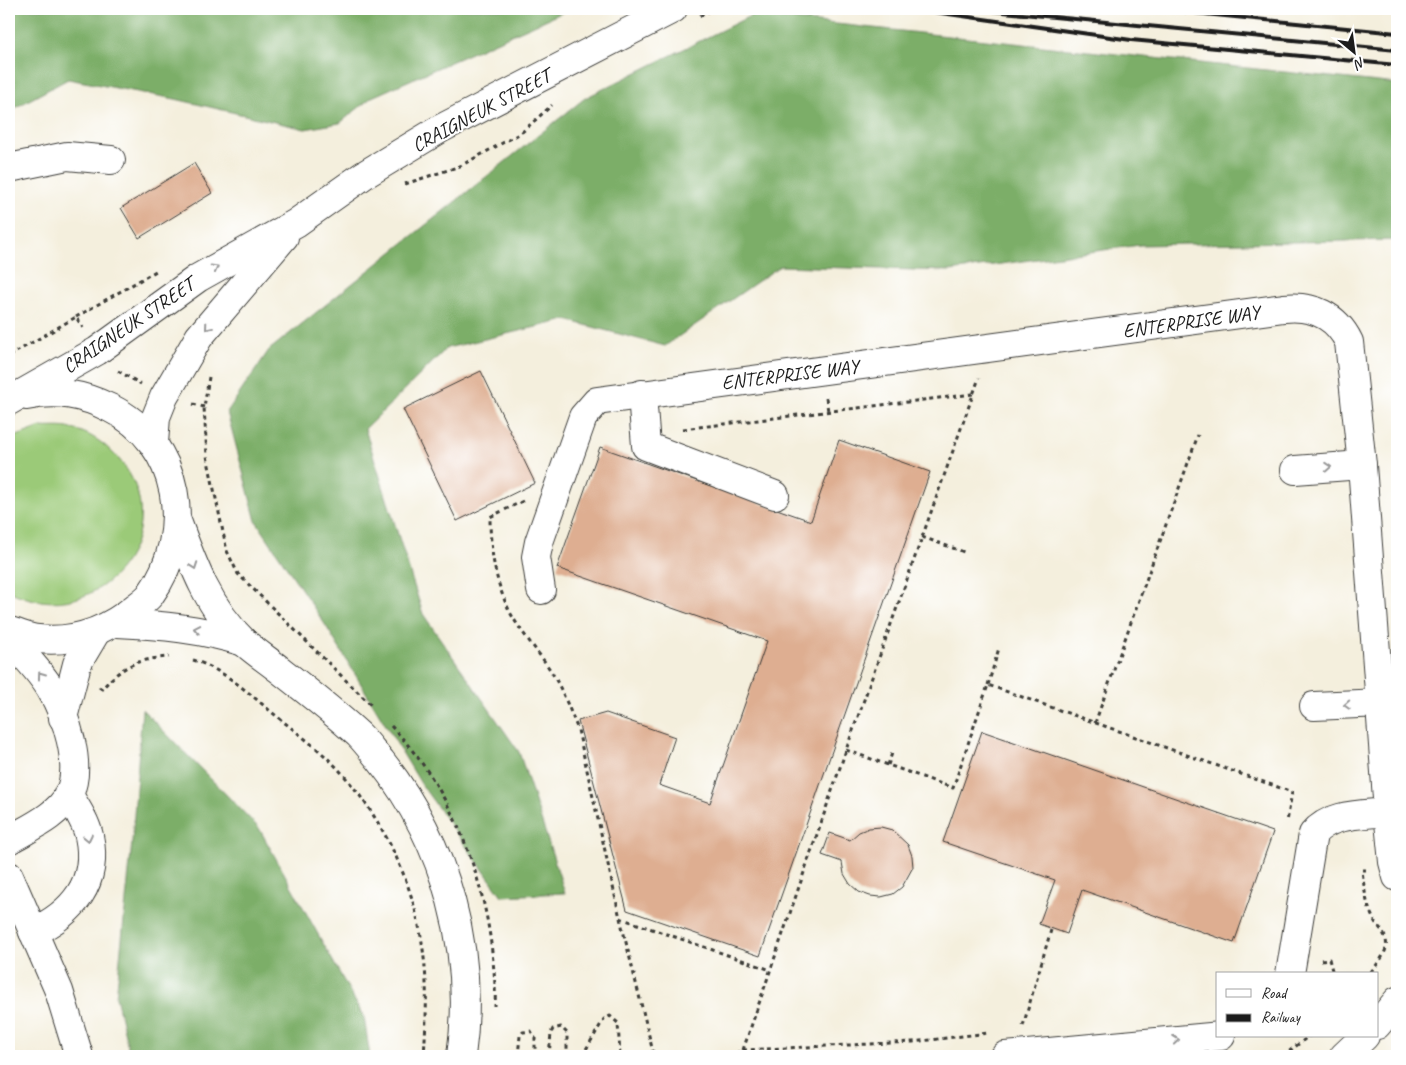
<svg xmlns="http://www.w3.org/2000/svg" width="1406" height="1065" font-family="Caveat,sans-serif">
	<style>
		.green { fill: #9bca78; stroke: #5c734a }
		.forest { fill: #7cae68; stroke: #4c6542 }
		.building { fill: #deae91 }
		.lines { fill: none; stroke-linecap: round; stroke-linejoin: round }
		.minor-casing { stroke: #3c3c39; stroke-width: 30 }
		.major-casing { stroke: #3c3c39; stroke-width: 30 }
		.path { stroke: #3c3c39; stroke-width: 3; stroke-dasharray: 4 4; stroke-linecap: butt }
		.minor { stroke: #fff; stroke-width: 28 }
		.major { stroke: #fff; stroke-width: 28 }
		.rail { stroke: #1c1c1c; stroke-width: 4 }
		.oneway { stroke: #999 }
		.labels { text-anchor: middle; stroke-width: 4; stroke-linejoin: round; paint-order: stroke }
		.street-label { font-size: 20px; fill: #1c1c1c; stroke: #fff }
	</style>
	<rect width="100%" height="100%" fill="#fff"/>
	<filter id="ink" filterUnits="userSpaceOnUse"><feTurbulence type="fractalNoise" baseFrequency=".02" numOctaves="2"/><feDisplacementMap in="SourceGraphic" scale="10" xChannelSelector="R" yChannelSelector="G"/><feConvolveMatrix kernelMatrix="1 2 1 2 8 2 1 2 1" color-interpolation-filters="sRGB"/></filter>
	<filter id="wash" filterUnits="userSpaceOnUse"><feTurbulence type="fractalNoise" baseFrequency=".0096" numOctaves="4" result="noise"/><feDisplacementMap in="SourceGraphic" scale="20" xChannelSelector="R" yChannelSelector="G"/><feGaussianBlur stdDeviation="1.12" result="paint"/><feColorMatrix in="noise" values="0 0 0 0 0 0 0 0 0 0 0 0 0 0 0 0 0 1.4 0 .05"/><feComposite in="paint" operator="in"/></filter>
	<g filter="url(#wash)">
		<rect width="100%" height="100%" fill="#f4efdd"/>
		<!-- green -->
		<path class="green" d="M41,427C51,428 62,426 72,429C87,432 101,441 111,451C187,521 103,638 9,591V439Z"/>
		<!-- forest -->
		<g class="forest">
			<path d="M9,9H570L372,97L340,123L305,129L175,99L68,79L9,111Z"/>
			<path d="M752,15L1397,84V240L1140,245L950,271L780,266L665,346L566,320L447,348L365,429L423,614L519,752L565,893L502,896L423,787L326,626L256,521L227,412L269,350L585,98Z"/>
			<path d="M142,709L259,828L364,1017L370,1056H130L116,997L132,842Z"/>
		</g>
		<g id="blocks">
			<!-- building -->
			<g class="building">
				<path d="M194,163L212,193L139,238L121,208Z"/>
				<path d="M481,371L535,483L457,521L403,409Z"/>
				<path d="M839,440L930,472L760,956L627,910L578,721L606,713L675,737L659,785L710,803L767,641L557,568L600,447L811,521Z"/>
				<path d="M982,731L1273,832L1234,943L1082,890L1067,934L1039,924L1055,880L943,842Z"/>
				<path d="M881,827L892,830L908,845L912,856L913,867L902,887L893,894L881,897L870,896L859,892L850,884L844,874L842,862L822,855L830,833L850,840L859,832L869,828Z"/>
			</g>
		</g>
	</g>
	<g filter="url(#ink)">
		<use href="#blocks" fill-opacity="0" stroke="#3c3c39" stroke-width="1"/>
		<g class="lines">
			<!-- minor casing -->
			<g class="minor-casing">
				<g id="minor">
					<path d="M9,168L67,156L111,160"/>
					<path d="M642,394L646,446L775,495"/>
					<path d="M1295,470L1362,465"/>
					<path d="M177,521C193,565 209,609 244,642C255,652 269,661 280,670C307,691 334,712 359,735C367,743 374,753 381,761C446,843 476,952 461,1056"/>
					<path d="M541,590L536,557L539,542L583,417L597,401L1284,308C1312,305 1336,315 1349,342L1362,465L1388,812L1393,862L1397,877"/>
					<path d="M117,623C161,625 202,629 244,642"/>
					<path d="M9,639C23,654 39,670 50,688C66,715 83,765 69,794C58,816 29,828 9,840"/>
					<path d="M1314,706L1381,703"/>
					<path d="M63,718L77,664L96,632"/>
					<path d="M9,876L59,991L79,1056"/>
					<path d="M33,932C73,913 99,883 89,836C86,822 76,807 68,794"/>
					<path d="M1290,974L1313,834C1330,813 1362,815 1388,812"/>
					<path d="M1377,1025L1397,1001"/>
					<path d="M1005,1056L1221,1036"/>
					<path d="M1344,1056L1365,1036"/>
				</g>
			</g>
			<!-- major casing -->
			<g class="major-casing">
				<g id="major">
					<path d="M9,401L97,351L198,278L296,223L364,175L440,129L673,9"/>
					<path d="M154,443L156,417L164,397L199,337L284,237"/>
					<path d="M9,631C18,633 28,638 38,639C74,643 108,630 136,607C140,604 146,600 150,595C195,534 181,442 110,408C82,394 57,390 26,396"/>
				</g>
			</g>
			<!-- path -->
			<g class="path">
				<path d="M700,16L714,9"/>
				<path d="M405,184L460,166L521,133L552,105"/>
				<path d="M76,317L156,271"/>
				<path d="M9,356L76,317L83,328"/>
				<path d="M118,371L141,384"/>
				<path d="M209,377L204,407L207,456L227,551L238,574L371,705"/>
				<path d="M826,398L828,411"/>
				<path d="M193,404L204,407"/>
				<path d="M683,429L973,394"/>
				<path d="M523,501L490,517C490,550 495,583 511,614C522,634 538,651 551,671C562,689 570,710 578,730L620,918L654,1056"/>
				<path d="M922,537L964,552"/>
				<path d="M193,660C226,670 254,698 280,719C300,735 323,752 340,771C386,823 417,889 424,958C428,990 426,1024 424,1056"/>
				<path d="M988,685L999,648"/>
				<path d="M99,687L102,689C122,665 139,659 169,657"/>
				<path d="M1095,723L1198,435"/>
				<path d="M391,726C449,786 483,870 492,952C494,970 496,988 495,1006"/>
				<path d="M846,750L953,788L988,685L1292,792L1287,822"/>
				<path d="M888,765L893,750"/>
				<path d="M1366,870H1362C1364,887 1366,905 1374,920C1376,925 1381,928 1383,933C1393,948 1379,962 1369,974"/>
				<path d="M620,918L771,970"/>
				<path d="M1321,960L1329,959L1333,974"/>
				<path d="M1023,1026L1051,930"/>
				<path d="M743,1050L846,750L979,378"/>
				<path d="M518,1056L520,1036L523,1032L531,1031L535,1038V1056"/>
				<path d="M549,1056L551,1033L553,1029L561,1027L567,1033V1056"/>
				<path d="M582,1056L604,1019L610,1016L618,1023L620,1056"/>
				<path d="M728,1056L743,1050L913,1042L988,1033"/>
				<path d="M1283,1056L1309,1036"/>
			</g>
			<!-- minor -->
			<use href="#minor" class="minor"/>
			<!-- major -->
			<use href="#major" class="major"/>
			<!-- rail -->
			<g class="rail">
				<path d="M913,9L1131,40L1397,65"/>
				<path d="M972,9L1397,50"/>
				<path d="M1154,9L1397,33"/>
			</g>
		</g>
		<!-- one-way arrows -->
		<defs><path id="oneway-chevron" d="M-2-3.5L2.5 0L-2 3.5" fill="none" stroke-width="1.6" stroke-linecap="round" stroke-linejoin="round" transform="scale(1.25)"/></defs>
		<g class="oneway">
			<use href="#oneway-chevron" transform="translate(215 268) rotate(-29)"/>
			<use href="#oneway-chevron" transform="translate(208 327) rotate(130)"/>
			<use href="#oneway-chevron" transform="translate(1328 467) rotate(-4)"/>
			<use href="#oneway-chevron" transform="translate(194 566) rotate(70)"/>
			<use href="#oneway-chevron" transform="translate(197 629) rotate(-170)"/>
			<use href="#oneway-chevron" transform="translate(41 675) rotate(-126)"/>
			<use href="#oneway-chevron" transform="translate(1347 705) rotate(177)"/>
			<use href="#oneway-chevron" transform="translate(88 838) rotate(78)"/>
			<use href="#oneway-chevron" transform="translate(1176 1040) rotate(-5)"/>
		</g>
	</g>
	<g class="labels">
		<!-- street labels -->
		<g class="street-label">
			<text transform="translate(481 110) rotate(-28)" y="7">CRAIGNEUK STREET</text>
			<text transform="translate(1191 321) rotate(-8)" y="7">ENTERPRISE WAY</text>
			<text transform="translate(128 325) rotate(-34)" y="7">CRAIGNEUK STREET</text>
			<text transform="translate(790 374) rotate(-7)" y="7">ENTERPRISE WAY</text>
		</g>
	</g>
	<!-- margin -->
	<rect width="1406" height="1065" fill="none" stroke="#fff" stroke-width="30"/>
	<!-- legend -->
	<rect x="1216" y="972" width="162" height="65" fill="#ffffff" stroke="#a4a4a4"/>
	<rect x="1226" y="989" width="25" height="8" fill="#ffffff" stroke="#a4a4a4"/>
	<text x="1261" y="998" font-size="15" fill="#1c1c1c">Road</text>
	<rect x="1226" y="1014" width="25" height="8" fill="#1c1c1c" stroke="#a4a4a4"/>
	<text x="1261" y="1022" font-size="15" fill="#1c1c1c">Railway</text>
	<!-- north arrow -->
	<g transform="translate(1354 52) rotate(151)" stroke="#ffffff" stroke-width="4" paint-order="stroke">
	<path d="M0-4L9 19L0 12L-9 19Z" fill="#1c1c1c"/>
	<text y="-8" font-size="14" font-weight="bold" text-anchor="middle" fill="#1c1c1c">N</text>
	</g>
</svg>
